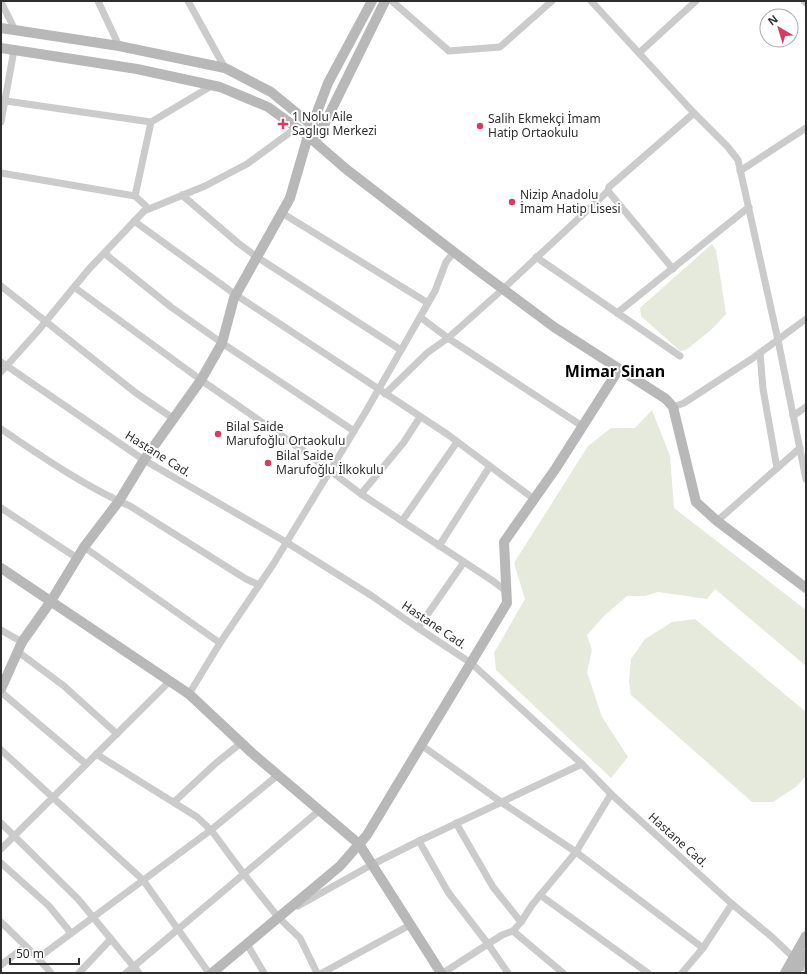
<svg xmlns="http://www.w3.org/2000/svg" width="807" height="974" font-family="'Noto Sans',sans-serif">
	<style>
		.green { fill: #e6eadc }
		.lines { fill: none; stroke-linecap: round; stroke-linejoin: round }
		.street { stroke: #cbcbcb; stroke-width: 7 }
		.secondary { stroke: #b8b8b8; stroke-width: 10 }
		.poi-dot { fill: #da3a62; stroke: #fff; stroke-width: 1.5 }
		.labels { text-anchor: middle; stroke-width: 4; stroke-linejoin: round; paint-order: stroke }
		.poi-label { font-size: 12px; fill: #2e2e2e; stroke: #fff; text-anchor: start }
		.street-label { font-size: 12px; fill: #2e2e2e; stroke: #fff }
		.district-label { font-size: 16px; font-weight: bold; fill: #000; stroke: #fff }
	</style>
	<rect width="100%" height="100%" fill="#fff"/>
	<!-- green -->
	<g class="green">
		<path d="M712,244L716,250L726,314L711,330L686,350L680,351L641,316L640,308Z"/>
		<path d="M652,410L670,456L674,508L806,610V666L715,589L707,599L658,592L645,596H627L604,616L587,635L592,650L587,672L602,717L628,757L611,778L496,670L494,653L525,599L514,563L588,446L611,428H635Z"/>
		<path d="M695,619L806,712V776L796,787L773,802H752L631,695L629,681L631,659L645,639L672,622Z"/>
	</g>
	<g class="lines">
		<!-- street -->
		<g class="street">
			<path d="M98,1L119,46"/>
			<path d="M188,1L225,68"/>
			<path d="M392,1L449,51L500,47L552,1"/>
			<path d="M591,1L694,113L727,146L738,160L778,340L806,479"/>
			<path d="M804,1L806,3"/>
			<path d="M1,2L15,30"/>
			<path d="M639,53L696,1"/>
			<path d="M6,101L151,122"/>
			<path d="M1,122L14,50"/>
			<path d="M740,171L806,128"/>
			<path d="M1,173L135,196L148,208"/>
			<path d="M608,191L673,269"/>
			<path d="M182,195L238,243L257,257L401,350"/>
			<path d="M135,196L151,122L213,85"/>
			<path d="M282,213L428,303"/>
			<path d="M134,221L236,295L447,434L534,499"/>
			<path d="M104,253L171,307L222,343L354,431"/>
			<path d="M536,257L680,356"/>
			<path d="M1,286L136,393L174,419"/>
			<path d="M74,287L201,380L305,452L361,494L493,581L507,592"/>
			<path d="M617,313L749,207"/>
			<path d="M420,317L448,338L582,426"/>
			<path d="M760,353L763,389L777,468"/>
			<path d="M1,362L144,460L286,542L372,596L418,628L471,663L582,764L611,794L732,904L772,937L794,958L799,965L806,969"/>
			<path d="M1,372L37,332L89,269L144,211L205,186L247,164L296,128"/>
			<path d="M385,394L427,353L448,338L503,289L608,191L609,187L694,113"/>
			<path d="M673,407L684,403L753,358L806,319"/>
			<path d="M793,416L806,407"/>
			<path d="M1,429C43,457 84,486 130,506L246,579L259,585"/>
			<path d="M361,494L404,442L420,417"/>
			<path d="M1,508L77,558"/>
			<path d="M402,521L457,442"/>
			<path d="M717,521L800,448"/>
			<path d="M439,546L490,466"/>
			<path d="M84,547L220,643"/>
			<path d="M418,628L464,562"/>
			<path d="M1,630L22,642"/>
			<path d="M17,651L64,686L117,734"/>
			<path d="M1,692L86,764"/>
			<path d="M189,694L220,643L274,563L365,413L435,291L446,262L454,252"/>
			<path d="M421,745L501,802L576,852L703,948"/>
			<path d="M1,750L143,880L209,973"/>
			<path d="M96,754L197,817L211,830L243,873L278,917L300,938L317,973"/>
			<path d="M174,802L216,763L241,743"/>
			<path d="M1,823L78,899L139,973"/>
			<path d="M456,823L493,887L521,922"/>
			<path d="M419,841L448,892L488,944L508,973"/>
			<path d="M1,849L170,681"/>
			<path d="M1,863L49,906L71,933"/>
			<path d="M540,895L648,973"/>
			<path d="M298,906L373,864L419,841L582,764"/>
			<path d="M1,922L38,958L51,973"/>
			<path d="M513,931L563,973"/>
			<path d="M247,944L264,973"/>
			<path d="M38,958L211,830L278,775"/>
			<path d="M1,965L26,946"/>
			<path d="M79,973L111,939"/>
			<path d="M126,973L320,810"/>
			<path d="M322,973L410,925"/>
			<path d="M443,973L502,935L513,931L521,922L532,905L576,852L611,794"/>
			<path d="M682,973L703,948L732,904"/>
		</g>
		<!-- secondary -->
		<g class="secondary">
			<path d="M1,28L119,46L225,68L271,92L320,132"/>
			<path d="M1,48L137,69L220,87L268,107L308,136L346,169L476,269L554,327L666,399L673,407L696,502L717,521L806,588"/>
			<path d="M318,137L385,1"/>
			<path d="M1,568L189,694L252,753L359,844L441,973"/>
			<path d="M1,689L22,642L51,601L84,547L119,501L144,460L201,380L222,343L234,298L290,198L308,136L328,83L372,1"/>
			<path d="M212,973L340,866L367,835L507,603L504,542L556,468L619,369"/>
			<path d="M785,973L806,936"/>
			<path d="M795,973L806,954"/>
		</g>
	</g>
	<!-- markers -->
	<g class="poi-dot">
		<path d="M281 118h4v4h4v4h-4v4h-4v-4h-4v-4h4z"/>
		<circle cx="480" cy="126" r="4"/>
		<circle cx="512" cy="202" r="4"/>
		<circle cx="218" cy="434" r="4"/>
		<circle cx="268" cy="463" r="4"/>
	</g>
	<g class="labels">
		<!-- poi labels -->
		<g class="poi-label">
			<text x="292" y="121">1 Nolu Aile<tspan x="292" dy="14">Saglıgı Merkezi</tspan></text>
			<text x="488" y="123">Salih Ekmekçi İmam<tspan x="488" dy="14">Hatip Ortaokulu</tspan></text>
			<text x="520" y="199">Nizip Anadolu<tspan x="520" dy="14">İmam Hatip Lisesi</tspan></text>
			<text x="226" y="431">Bilal Saide<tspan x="226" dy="14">Marufoğlu Ortaokulu</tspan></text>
			<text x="276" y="460">Bilal Saide<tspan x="276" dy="14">Marufoğlu İlkokulu</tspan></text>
		</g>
		<!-- street labels -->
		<g class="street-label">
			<text transform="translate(158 454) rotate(32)" y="4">Hastane Cad.</text>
			<text transform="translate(434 625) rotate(34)" y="4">Hastane Cad.</text>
			<text transform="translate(678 840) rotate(42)" y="4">Hastane Cad.</text>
		</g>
		<!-- district labels -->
		<g class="district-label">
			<text x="615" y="377">Mimar Sinan</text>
		</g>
	</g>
	<!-- border -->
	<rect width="807" height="974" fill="none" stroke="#2e2e2e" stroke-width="4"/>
	<!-- north arrow -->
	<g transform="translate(779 28) rotate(322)"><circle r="19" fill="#ffffff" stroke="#ababab"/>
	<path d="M0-3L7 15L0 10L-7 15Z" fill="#da3a62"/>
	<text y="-6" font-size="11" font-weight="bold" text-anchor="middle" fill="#2e2e2e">N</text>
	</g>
	<!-- scale -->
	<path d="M10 958v6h69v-6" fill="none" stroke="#2e2e2e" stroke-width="2"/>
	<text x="16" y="958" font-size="12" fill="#2e2e2e" stroke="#ffffff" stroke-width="3" paint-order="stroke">50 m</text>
</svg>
